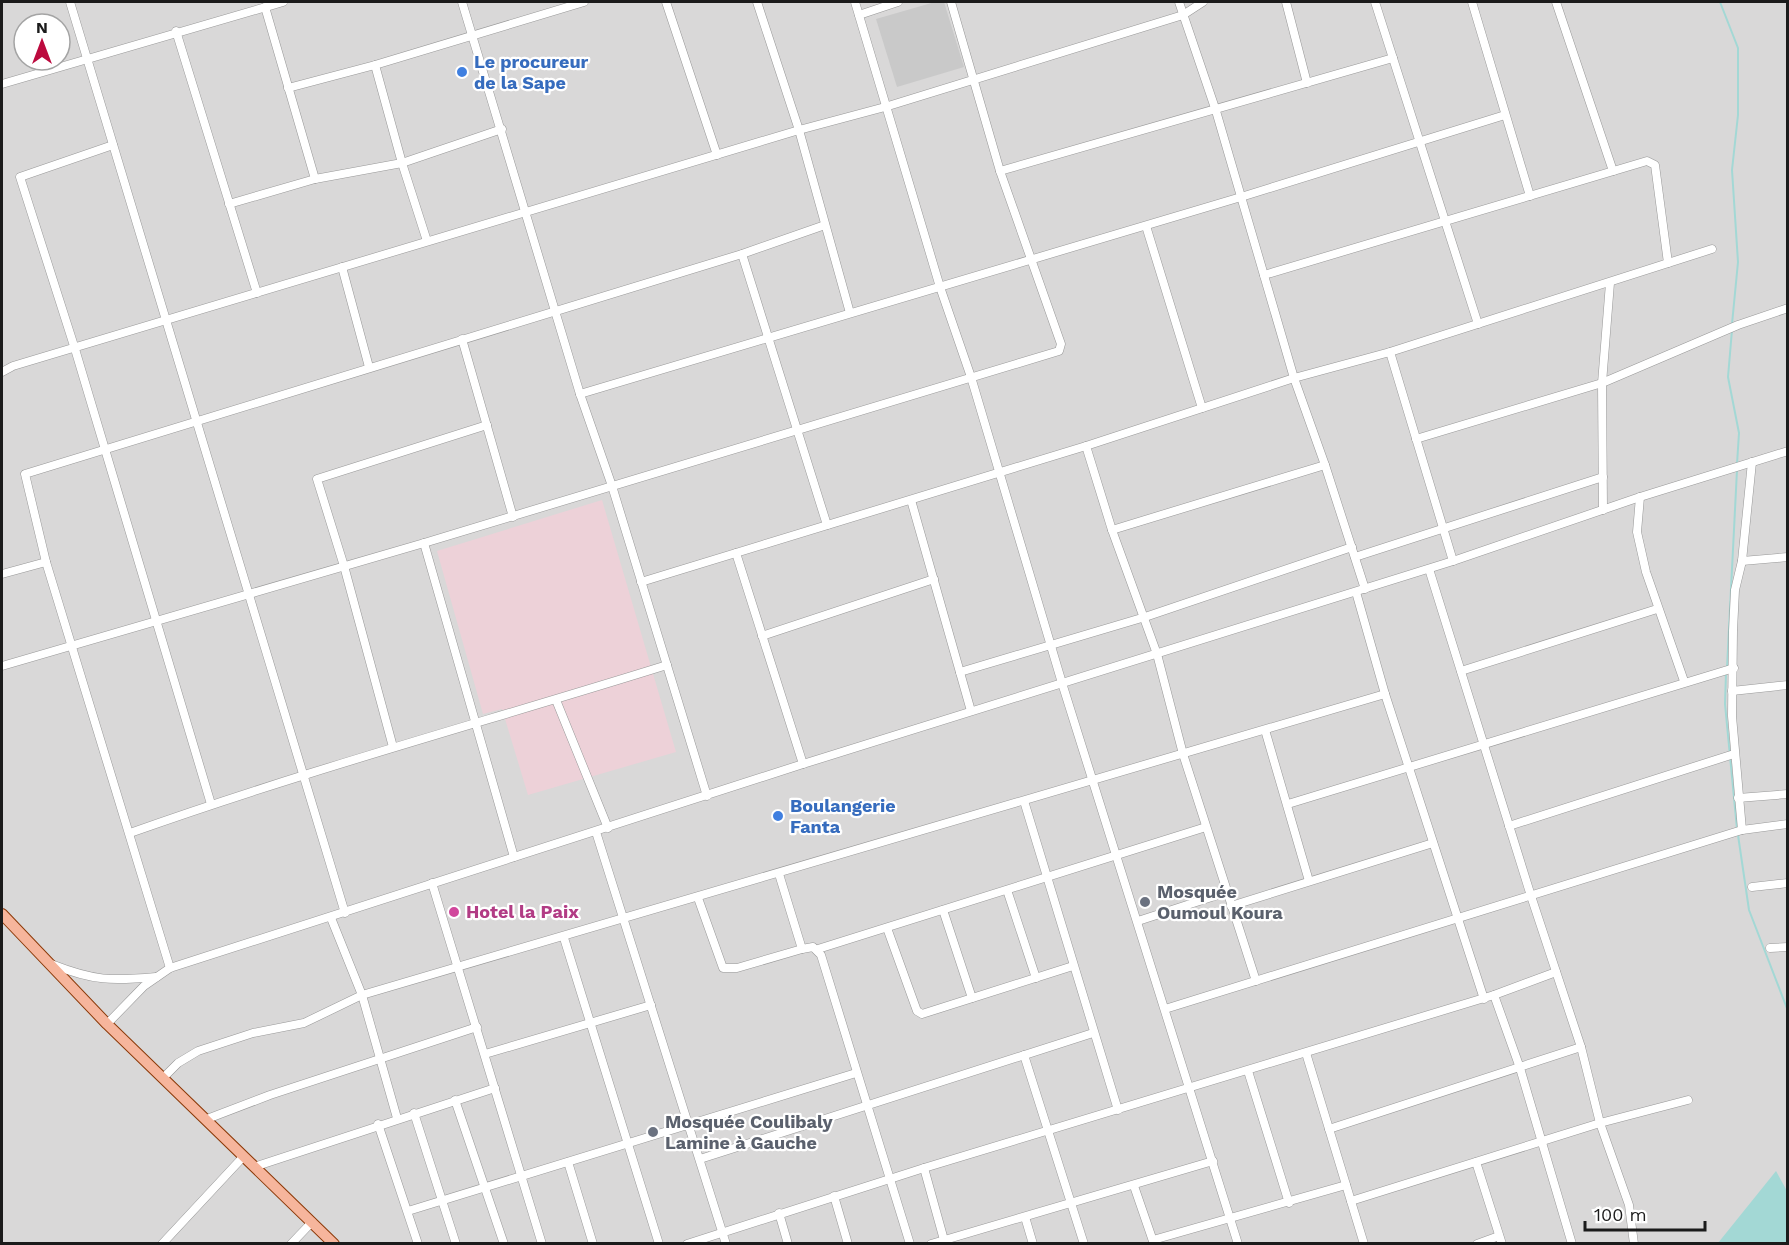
<svg xmlns="http://www.w3.org/2000/svg" width="1789" height="1245" font-family="'Work Sans',sans-serif">
	<style>
		.residential { fill: #d9d8d8; fill-rule: evenodd }
		.commercial { fill: #edd1d8 }
		.religious { fill: #c9c9c9 }
		.water { fill: #a3d8d5 }
		.lines { fill: none; stroke-linecap: round; stroke-linejoin: round }
		.stream { stroke: #a3d8d5; stroke-width: 2 }
		.minor-casing { stroke: #989898; stroke-width: 9 }
		.major-casing { stroke: #8b3908; stroke-width: 12 }
		.minor { stroke: #fff; stroke-width: 8 }
		.major { stroke: #f6b59c; stroke-width: 10 }
		.shop-dot { fill: #3f7fe0; stroke: #fff; stroke-width: 2 }
		.worship-dot { fill: #6b7280; stroke: #fff; stroke-width: 2 }
		.hotel-dot { fill: #d1479c; stroke: #fff; stroke-width: 2 }
		.labels { text-anchor: middle; stroke-width: 4.5; stroke-linejoin: round; paint-order: stroke }
		.shop-label { font-size: 18px; font-weight: bold; fill: #366cbe; stroke: #fff; text-anchor: start }
		.worship-label { font-size: 18px; font-weight: bold; fill: #5b616d; stroke: #fff; text-anchor: start }
		.hotel-label { font-size: 18px; font-weight: bold; fill: #b23c85; stroke: #fff; text-anchor: start }
	</style>
	<rect width="100%" height="100%" fill="#ece5e1"/>
	<!-- residential -->
	<path class="residential" d="M2,2H1787V1243H2ZM24,24H60V60H24Z"/>
	<!-- commercial -->
	<path class="commercial" d="M602,500L676,752L528,795L502,709L483,714L437,551Z"/>
	<!-- religious -->
	<path class="religious" d="M935,2H944L964,67L897,87L876,19Z"/>
	<!-- water -->
	<path class="water" d="M1776,1171L1787,1191V1243H1718Z"/>
	<g class="lines">
		<!-- stream -->
		<g class="stream">
			<path d="M1720,2L1738,48V115L1732,170L1738,262L1732,324"/>
			<path d="M1732,330L1728,377L1739,433L1737,464"/>
			<path d="M1727,668L1737,470"/>
			<path d="M1726,673L1725,704L1737,829"/>
			<path d="M1738,835L1749,910L1788,1011"/>
		</g>
		<!-- minor casing -->
		<g class="minor-casing">
			<g id="minor">
				<path d="M70,2L345,913"/>
				<path d="M462,2L580,394L612,486L707,796"/>
				<path d="M666,2L717,155"/>
				<path d="M757,2L799,130L850,313"/>
				<path d="M855,2L940,287L971,377L1062,683L1238,1244"/>
				<path d="M1179,2L1216,111L1294,378L1325,465L1365,589"/>
				<path d="M1286,2L1307,83"/>
				<path d="M1375,2L1478,324"/>
				<path d="M1472,2L1530,196"/>
				<path d="M1556,2L1613,171"/>
				<path d="M265,7L315,179"/>
				<path d="M859,15L898,2"/>
				<path d="M176,31L257,293"/>
				<path d="M375,65L402,163L427,241"/>
				<path d="M2,84L283,2"/>
				<path d="M288,88L375,65L584,2"/>
				<path d="M113,145L20,177L75,349L211,804"/>
				<path d="M1000,171L1393,58"/>
				<path d="M229,204L315,179L402,163L502,129"/>
				<path d="M1146,226L1202,408"/>
				<path d="M742,254L827,525"/>
				<path d="M342,267L369,367"/>
				<path d="M1264,275L1647,161L1655,165L1668,263"/>
				<path d="M462,339L513,517"/>
				<path d="M1390,352L1453,561"/>
				<path d="M2,372L13,366L799,130L885,107L1183,15L1203,2"/>
				<path d="M580,394L1241,197L1505,115"/>
				<path d="M1416,439L1602,383L1738,325L1788,308"/>
				<path d="M1086,446L1112,530L1157,654L1183,754L1256,981"/>
				<path d="M1640,497L1637,532L1646,572L1684,681"/>
				<path d="M911,500L971,711"/>
				<path d="M1603,510L1602,383L1610,283"/>
				<path d="M1112,530L1325,465"/>
				<path d="M424,543L514,857"/>
				<path d="M736,553L803,764"/>
				<path d="M1355,557L1603,477"/>
				<path d="M1742,561L1788,557"/>
				<path d="M1429,569L1531,896L1581,1047L1600,1123L1629,1205L1634,1244"/>
				<path d="M2,574L46,562"/>
				<path d="M641,582L1086,446L1294,378L1390,352L1712,249"/>
				<path d="M1356,592L1385,694L1484,999"/>
				<path d="M762,636L934,579"/>
				<path d="M2,666L424,543L1059,351L1061,344L1000,171L951,2"/>
				<path d="M1461,671L1657,609"/>
				<path d="M960,672L1145,617L1352,547"/>
				<path d="M1732,691L1788,685"/>
				<path d="M556,700L608,828"/>
				<path d="M1265,730L1309,881"/>
				<path d="M393,747L344,566L317,479L487,425"/>
				<path d="M1738,798L1788,794"/>
				<path d="M1024,801L1118,1110"/>
				<path d="M1288,804L1734,668"/>
				<path d="M1509,826L1734,754"/>
				<path d="M1742,830L1732,716L1733,631L1735,590L1742,561L1752,462"/>
				<path d="M596,832L726,1244"/>
				<path d="M130,833C307,770 488,721 667,665"/>
				<path d="M779,874L802,949L813,947L821,955L910,1244"/>
				<path d="M432,883L542,1244"/>
				<path d="M1752,887L1788,883"/>
				<path d="M1007,890L1036,978"/>
				<path d="M698,898L723,968H737L802,949"/>
				<path d="M1231,906L1433,843"/>
				<path d="M943,910L972,998"/>
				<path d="M331,918L362,995L397,1118"/>
				<path d="M1138,921L1227,892"/>
				<path d="M887,928L917,1011L922,1014L1073,966"/>
				<path d="M564,938L659,1244"/>
				<path d="M1770,948L1788,947"/>
				<path d="M818,949L1206,827"/>
				<path d="M51,964C94,981 111,981 156,977"/>
				<path d="M170,968L46,562L25,474L742,254L825,225"/>
				<path d="M1494,995L1520,1068L1572,1244"/>
				<path d="M1165,1009L1742,830L1788,824"/>
				<path d="M107,1024L144,986L170,968L803,764L1453,561L1640,497L1788,451"/>
				<path d="M1306,1053L1364,1244"/>
				<path d="M485,1054L651,1005"/>
				<path d="M1024,1055L1084,1244"/>
				<path d="M1248,1071L1289,1203"/>
				<path d="M163,1078L178,1063L198,1051L253,1033L304,1023L362,995L1385,694"/>
				<path d="M455,1100L504,1244"/>
				<path d="M414,1113L456,1244"/>
				<path d="M207,1119L270,1095L477,1027"/>
				<path d="M378,1124L418,1244"/>
				<path d="M1329,1129L1581,1047"/>
				<path d="M700,1159L1093,1033"/>
				<path d="M568,1162L593,1244"/>
				<path d="M1476,1162L1502,1244"/>
				<path d="M254,1167L495,1088"/>
				<path d="M924,1168L944,1240"/>
				<path d="M1134,1186L1154,1244"/>
				<path d="M834,1196L848,1244"/>
				<path d="M1351,1201L1600,1123L1688,1100"/>
				<path d="M408,1211L856,1073"/>
				<path d="M779,1213L788,1244"/>
				<path d="M1025,1217L1033,1244"/>
				<path d="M1153,1240L1346,1185"/>
				<path d="M162,1244L243,1157"/>
				<path d="M291,1244L312,1222"/>
				<path d="M687,1244L924,1168L1494,995L1556,972"/>
				<path d="M931,1244L1213,1161"/>
				<path d="M1477,1244L1499,1236"/>
			</g>
		</g>
		<!-- major casing -->
		<g class="major-casing">
			<path id="major" d="M2,914L107,1024L334,1244"/>
		</g>
		<!-- minor -->
		<use href="#minor" class="minor"/>
		<!-- major -->
		<use href="#major" class="major"/>
	</g>
	<!-- markers -->
	<g class="shop-dot">
		<circle cx="462" cy="72" r="6"/>
		<circle cx="778" cy="816" r="6"/>
	</g>
	<g class="worship-dot">
		<circle cx="1145" cy="902" r="6"/>
		<circle cx="653" cy="1132" r="6"/>
	</g>
	<circle class="hotel-dot" cx="454" cy="912" r="6"/>
	<g class="labels">
		<!-- shop labels -->
		<g class="shop-label">
			<text x="474" y="68">Le procureur<tspan x="474" dy="21">de la Sape</tspan></text>
			<text x="790" y="812">Boulangerie<tspan x="790" dy="21">Fanta</tspan></text>
		</g>
		<!-- worship labels -->
		<g class="worship-label">
			<text x="1157" y="898">Mosquée<tspan x="1157" dy="21">Oumoul Koura</tspan></text>
			<text x="665" y="1128">Mosquée Coulibaly<tspan x="665" dy="21">Lamine à Gauche</tspan></text>
		</g>
		<!-- hotel labels -->
		<g class="hotel-label">
			<text x="466" y="918">Hotel la Paix</text>
		</g>
	</g>
	<!-- border -->
	<rect width="1789" height="1245" fill="none" stroke="#1b1b1b" stroke-width="6"/>
	<!-- north arrow -->
	<g transform="translate(42 42)"><circle r="28" fill="#ffffff" stroke="#a4a4a4" stroke-width="1.5"/>
	<path d="M0-4.5L10 22L0 15L-10 22Z" fill="#bc0a3e"/>
	<text y="-9" font-size="16" font-weight="bold" text-anchor="middle" fill="#1b1b1b">N</text>
	</g>
	<!-- scale -->
	<path d="M1585 1221v9h120v-9" fill="none" stroke="#1b1b1b" stroke-width="3"/>
	<text x="1594" y="1221" font-size="18" fill="#1b1b1b" stroke="#ffffff" stroke-width="4.5" paint-order="stroke">100 m</text>
</svg>
